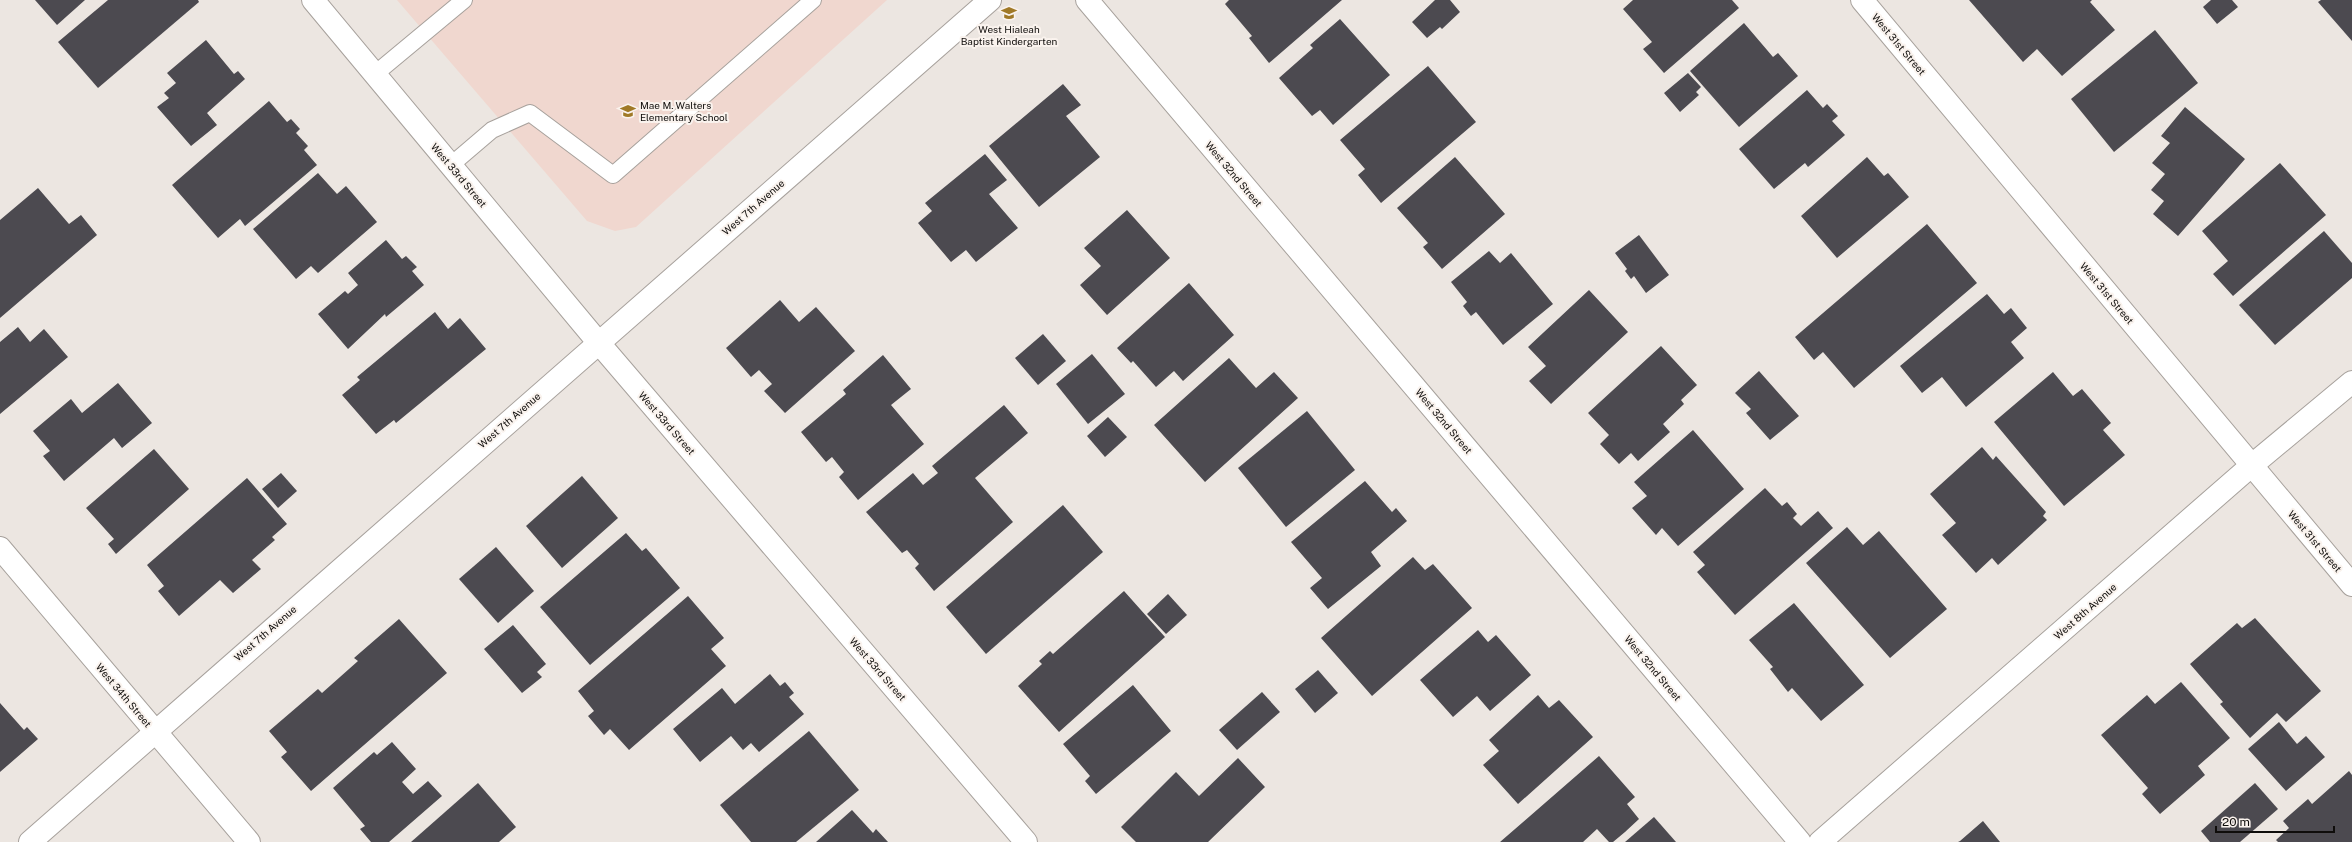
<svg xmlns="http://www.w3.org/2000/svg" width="2352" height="842" font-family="'Public Sans',sans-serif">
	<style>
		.education { fill: #f0d7cf }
		.building { fill: #4c4a50 }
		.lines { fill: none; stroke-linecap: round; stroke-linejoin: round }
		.service-casing { stroke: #a7a19c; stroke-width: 18 }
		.minor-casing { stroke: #a7a19c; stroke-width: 24 }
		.tertiary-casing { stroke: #a7a19c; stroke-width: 24 }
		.service { stroke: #fff; stroke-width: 16 }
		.minor { stroke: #fff; stroke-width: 22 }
		.tertiary { stroke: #fff; stroke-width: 22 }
		.labels { text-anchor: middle; stroke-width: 4; stroke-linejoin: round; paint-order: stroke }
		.poi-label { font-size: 10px; fill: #0f0d0b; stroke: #faf3ee }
		.street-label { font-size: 10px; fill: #0f0d0b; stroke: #faf3ee }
	</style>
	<rect width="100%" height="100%" fill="#ece6e1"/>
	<!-- education -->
	<path class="education" d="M397,0H887L636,227L615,231L587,221Z"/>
	<!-- building -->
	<g class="building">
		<path d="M35,0H85L57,25Z"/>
		<path d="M108,0H198L199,2L98,88L58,42Z"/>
		<path d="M1229,0H1342L1269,63L1249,38L1252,36L1225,4Z"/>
		<path d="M1435,0H1450L1460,12L1442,29L1440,27L1427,38L1412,22Z"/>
		<path d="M1633,0H1732L1739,8L1664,73L1643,49L1652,42L1623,9Z"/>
		<path d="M1969,0H2092L2090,2L2115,30L2062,76L2037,49L2023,62Z"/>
		<path d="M2211,0H2232L2238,7L2217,24L2203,7Z"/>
		<path d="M2321,0H2352V41L2318,2Z"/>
		<path d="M1340,19L1390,75L1333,125L1320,110L1312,116L1279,78L1313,48L1310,45Z"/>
		<path d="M1744,23L1773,57L1778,53L1798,76L1739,127L1690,71Z"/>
		<path d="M2155,30L2198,83L2114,152L2071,99Z"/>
		<path d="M206,40L234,74L238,71L245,79L207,113L217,125L191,146L157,107L169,98L164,93L176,83L167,73Z"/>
		<path d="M1428,66L1476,122L1381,203L1358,175L1365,169L1340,140Z"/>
		<path d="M1688,73L1701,87L1696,92L1699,95L1680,112L1664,93Z"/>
		<path d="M1063,84L1081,105L1066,116L1100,157L1039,207L989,146Z"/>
		<path d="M1807,90L1823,108L1827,104L1838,116L1832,121L1845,135L1808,167L1805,163L1774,189L1739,149Z"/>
		<path d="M269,101L287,122L291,119L300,129L296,133L308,146L304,150L317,165L245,226L240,219L218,238L172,185Z"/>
		<path d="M2185,107L2245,159L2178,236L2153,214L2164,201L2151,190L2165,174L2152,163L2170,143L2161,136Z"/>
		<path d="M985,154L1007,180L989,194L1018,228L976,262L966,250L951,262L918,223L932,211L925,203Z"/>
		<path d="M1455,157L1505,214L1442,269L1423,247L1428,243L1397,208Z"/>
		<path d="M1867,157L1884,176L1888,173L1909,197L1837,258L1801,216Z"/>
		<path d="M2280,163L2326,215L2233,296L2213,274L2228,261L2202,231Z"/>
		<path d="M318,173L337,194L346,186L377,222L318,273L311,266L296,279L253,229Z"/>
		<path d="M38,188L69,224L81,215L97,235L0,318V220Z"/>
		<path d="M1127,210L1170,258L1107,315L1080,285L1101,266L1084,248Z"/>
		<path d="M1927,224L1977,283L1854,388L1823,352L1814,360L1795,337Z"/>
		<path d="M2324,231L2352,263V278L2275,345L2239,305Z"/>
		<path d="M1639,235L1669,275L1646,293L1634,276L1631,279L1625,271L1627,269L1615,253Z"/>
		<path d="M386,240L402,259L406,256L417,267L412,271L424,285L386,317L385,314L348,349L318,314L345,291L348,294L358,285L348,273Z"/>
		<path d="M1489,251L1500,263L1511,253L1553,304L1503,345L1476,312L1471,316L1463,306L1467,302L1451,282Z"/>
		<path d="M1189,283L1234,335L1183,381L1174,371L1156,387L1133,361L1131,363L1117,348Z"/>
		<path d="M1589,290L1628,332L1551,404L1529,381L1546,366L1528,347Z"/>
		<path d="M1987,294L2004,314L2011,308L2027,328L2011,342L2024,358L1966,407L1942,377L1922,393L1900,366Z"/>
		<path d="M780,300L799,322L816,307L855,351L785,413L764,391L772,384L759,370L751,377L726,348Z"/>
		<path d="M435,312L448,329L460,318L486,349L396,423L394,420L376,434L342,395L360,380L357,377Z"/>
		<path d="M18,327L30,342L44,329L68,357L0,414V342Z"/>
		<path d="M1043,334L1066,361L1038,385L1015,358Z"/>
		<path d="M1661,346L1697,385L1681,400L1684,404L1663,424L1670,432L1638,461L1631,453L1619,464L1600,444L1609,435L1588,413Z"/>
		<path d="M1092,354L1125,394L1088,424L1056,384Z"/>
		<path d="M883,355L911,389L891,405L924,444L858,500L839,477L844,472L832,457L826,462L801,432L846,394L843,390Z"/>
		<path d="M1229,358L1256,388L1274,372L1298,398L1205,482L1154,425Z"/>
		<path d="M1759,371L1799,416L1770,440L1746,413L1751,409L1735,393Z"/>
		<path d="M2053,372L2073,396L2082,389L2111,423L2103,430L2125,455L2064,506L1994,422Z"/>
		<path d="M118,383L152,423L122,448L114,438L64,481L43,456L50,451L33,431L71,399L82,413Z"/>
		<path d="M1004,405L1028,433L975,478L1013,522L934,591L915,568L919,564L907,550L902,553L866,512L913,473L923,485L938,473L932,466Z"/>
		<path d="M1307,411L1355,470L1286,527L1238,468Z"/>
		<path d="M1108,417L1127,437L1105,457L1087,436Z"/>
		<path d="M1693,430L1744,489L1678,546L1662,528L1656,535L1632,508L1647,496L1634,482Z"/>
		<path d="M1982,447L1993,460L1996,456L2046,512L2043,516L2047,520L1998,565L1992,558L1976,573L1942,535L1956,523L1930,494Z"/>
		<path d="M154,449L189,489L116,554L108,544L114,539L86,508Z"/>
		<path d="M281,473L297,491L278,508L262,489Z"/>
		<path d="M582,476L618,518L562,568L526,526Z"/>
		<path d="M247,478L287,524L272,537L275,540L252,560L261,569L233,593L220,580L179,616L158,591L164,586L147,565Z"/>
		<path d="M1365,481L1392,512L1396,508L1407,521L1371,552L1381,566L1328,609L1310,588L1322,578L1291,542Z"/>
		<path d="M1765,488L1782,506L1787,502L1797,514L1793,518L1801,526L1818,511L1833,528L1735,615L1697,572L1705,565L1693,552Z"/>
		<path d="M1063,505L1103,552L986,654L946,607Z"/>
		<path d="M1847,527L1863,545L1879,531L1947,609L1890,658L1806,563Z"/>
		<path d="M626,533L642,551L646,548L680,588L590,665L540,607Z"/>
		<path d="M496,547L534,591L498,623L459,579Z"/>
		<path d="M1413,557L1425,570L1433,564L1472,608L1372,696L1321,638Z"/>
		<path d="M1124,591L1165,637L1059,732L1018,686L1042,664L1039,661L1050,651L1053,654Z"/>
		<path d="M1168,594L1187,615L1166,634L1147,614Z"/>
		<path d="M688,596L724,638L711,649L726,666L629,750L610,729L604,735L588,716L594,711L578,691Z"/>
		<path d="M1794,603L1864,685L1821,721L1792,688L1788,692L1770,669L1773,667L1749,640Z"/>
		<path d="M2255,618L2321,691L2286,722L2277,713L2250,738L2220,704L2223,702L2190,664L2237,623L2242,628Z"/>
		<path d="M399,619L447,673L311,791L281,757L287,752L269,731L318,689L322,693L358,661L354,658Z"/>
		<path d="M513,625L546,664L537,672L542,677L522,693L484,649Z"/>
		<path d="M1478,630L1488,642L1496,635L1531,675L1490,711L1477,696L1453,717L1420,680Z"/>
		<path d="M1318,670L1338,693L1315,713L1295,689Z"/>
		<path d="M770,674L780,686L785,682L794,693L789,697L804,714L759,752L751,743L743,750L731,736L700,762L673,729L722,688L735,704Z"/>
		<path d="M2181,682L2230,738L2198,766L2205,775L2160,814L2142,794L2148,788L2101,735L2147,695L2155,704Z"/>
		<path d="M1133,685L1171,731L1096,794L1085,781L1090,776L1063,744Z"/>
		<path d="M1262,692L1280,712L1237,750L1219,730Z"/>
		<path d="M1538,695L1549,708L1559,700L1593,737L1518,804L1483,765L1499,751L1489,740Z"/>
		<path d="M0,703L24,730L27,727L38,739L0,772Z"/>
		<path d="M2279,722L2297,744L2306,736L2325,757L2286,791L2248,749Z"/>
		<path d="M809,731L859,790L796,842H751L720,805Z"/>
		<path d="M392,742L416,769L402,782L413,794L428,781L442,796L389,842H371L360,829L365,826L333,788L374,752L377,755Z"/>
		<path d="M1599,756L1635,797L1627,804L1639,819L1625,832L1613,842H1609L1597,829L1583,842H1500Z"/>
		<path d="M1238,758L1265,787L1208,842H1136L1121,827L1176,772L1199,796Z"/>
		<path d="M2349,771L2352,775V842H2278L2276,840L2289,828L2283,821L2308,799L2312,804Z"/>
		<path d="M478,783L516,827L499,842H411Z"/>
		<path d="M2255,783L2278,809L2240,842H2210L2201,831Z"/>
		<path d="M852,810L873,833L876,829L888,842H816Z"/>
		<path d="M1654,817L1676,842H1625Z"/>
		<path d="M1983,821L2000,842H1958L1960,841Z"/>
	</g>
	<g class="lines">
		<!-- service casing -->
		<g class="service-casing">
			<g id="service">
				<path d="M375,74L464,0"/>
				<path d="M451,165L492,130L530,113L613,175L813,0"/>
			</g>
		</g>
		<!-- minor casing -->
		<g class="minor-casing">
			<g id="minor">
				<path d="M313,0L598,342L1026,842"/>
				<path d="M1087,0L1800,842"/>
				<path d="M1862,0L2352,585"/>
				<path d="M0,548L249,842"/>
				<path d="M30,842L990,0"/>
			</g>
		</g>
		<!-- tertiary casing -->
		<g class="tertiary-casing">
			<path id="tertiary" d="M1820,842L2251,466L2352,382"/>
		</g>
		<!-- service -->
		<use href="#service" class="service"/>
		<!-- minor -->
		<use href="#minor" class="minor"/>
		<!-- tertiary -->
		<use href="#tertiary" class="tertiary"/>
	</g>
	<!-- icons -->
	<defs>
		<g id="school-bare" transform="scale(1.2)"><path d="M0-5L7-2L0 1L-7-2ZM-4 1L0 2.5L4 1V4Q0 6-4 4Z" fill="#a07927" stroke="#faf3ee" stroke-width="2.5" paint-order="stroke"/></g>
	</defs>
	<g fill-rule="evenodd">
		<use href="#school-bare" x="1009" y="13"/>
		<use href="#school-bare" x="628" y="111"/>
	</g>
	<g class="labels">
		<!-- poi labels -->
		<g class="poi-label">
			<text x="1009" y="33">West Hialeah<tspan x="1009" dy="12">Baptist Kindergarten</tspan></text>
			<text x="640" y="109" text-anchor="start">Mae M. Walters<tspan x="640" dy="12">Elementary School</tspan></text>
		</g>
		<!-- street labels -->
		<g class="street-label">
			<text transform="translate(1899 44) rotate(50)" y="4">West 31st Street</text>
			<text transform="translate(1234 174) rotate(50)" y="4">West 32nd Street</text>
			<text transform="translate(459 175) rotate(50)" y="4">West 33rd Street</text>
			<text transform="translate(753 207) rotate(-41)" y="4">West 7th Avenue</text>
			<text transform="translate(2107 293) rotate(50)" y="4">West 31st Street</text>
			<text transform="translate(509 420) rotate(-41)" y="4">West 7th Avenue</text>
			<text transform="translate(1444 421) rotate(50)" y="4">West 32nd Street</text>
			<text transform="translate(667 423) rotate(49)" y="4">West 33rd Street</text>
			<text transform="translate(2315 541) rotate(50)" y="4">West 31st Street</text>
			<text transform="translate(2085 611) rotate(-41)" y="4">West 8th Avenue</text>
			<text transform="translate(265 633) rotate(-41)" y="4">West 7th Avenue</text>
			<text transform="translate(1653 668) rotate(50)" y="4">West 32nd Street</text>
			<text transform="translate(878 669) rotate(49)" y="4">West 33rd Street</text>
			<text transform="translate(124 695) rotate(50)" y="4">West 34th Street</text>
		</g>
	</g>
	<!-- scale -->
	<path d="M2216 826v6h118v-6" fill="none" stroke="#0f0d0b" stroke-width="2"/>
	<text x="2222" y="826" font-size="12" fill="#0f0d0b" stroke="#faf3ee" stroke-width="3" paint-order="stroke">20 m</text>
</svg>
